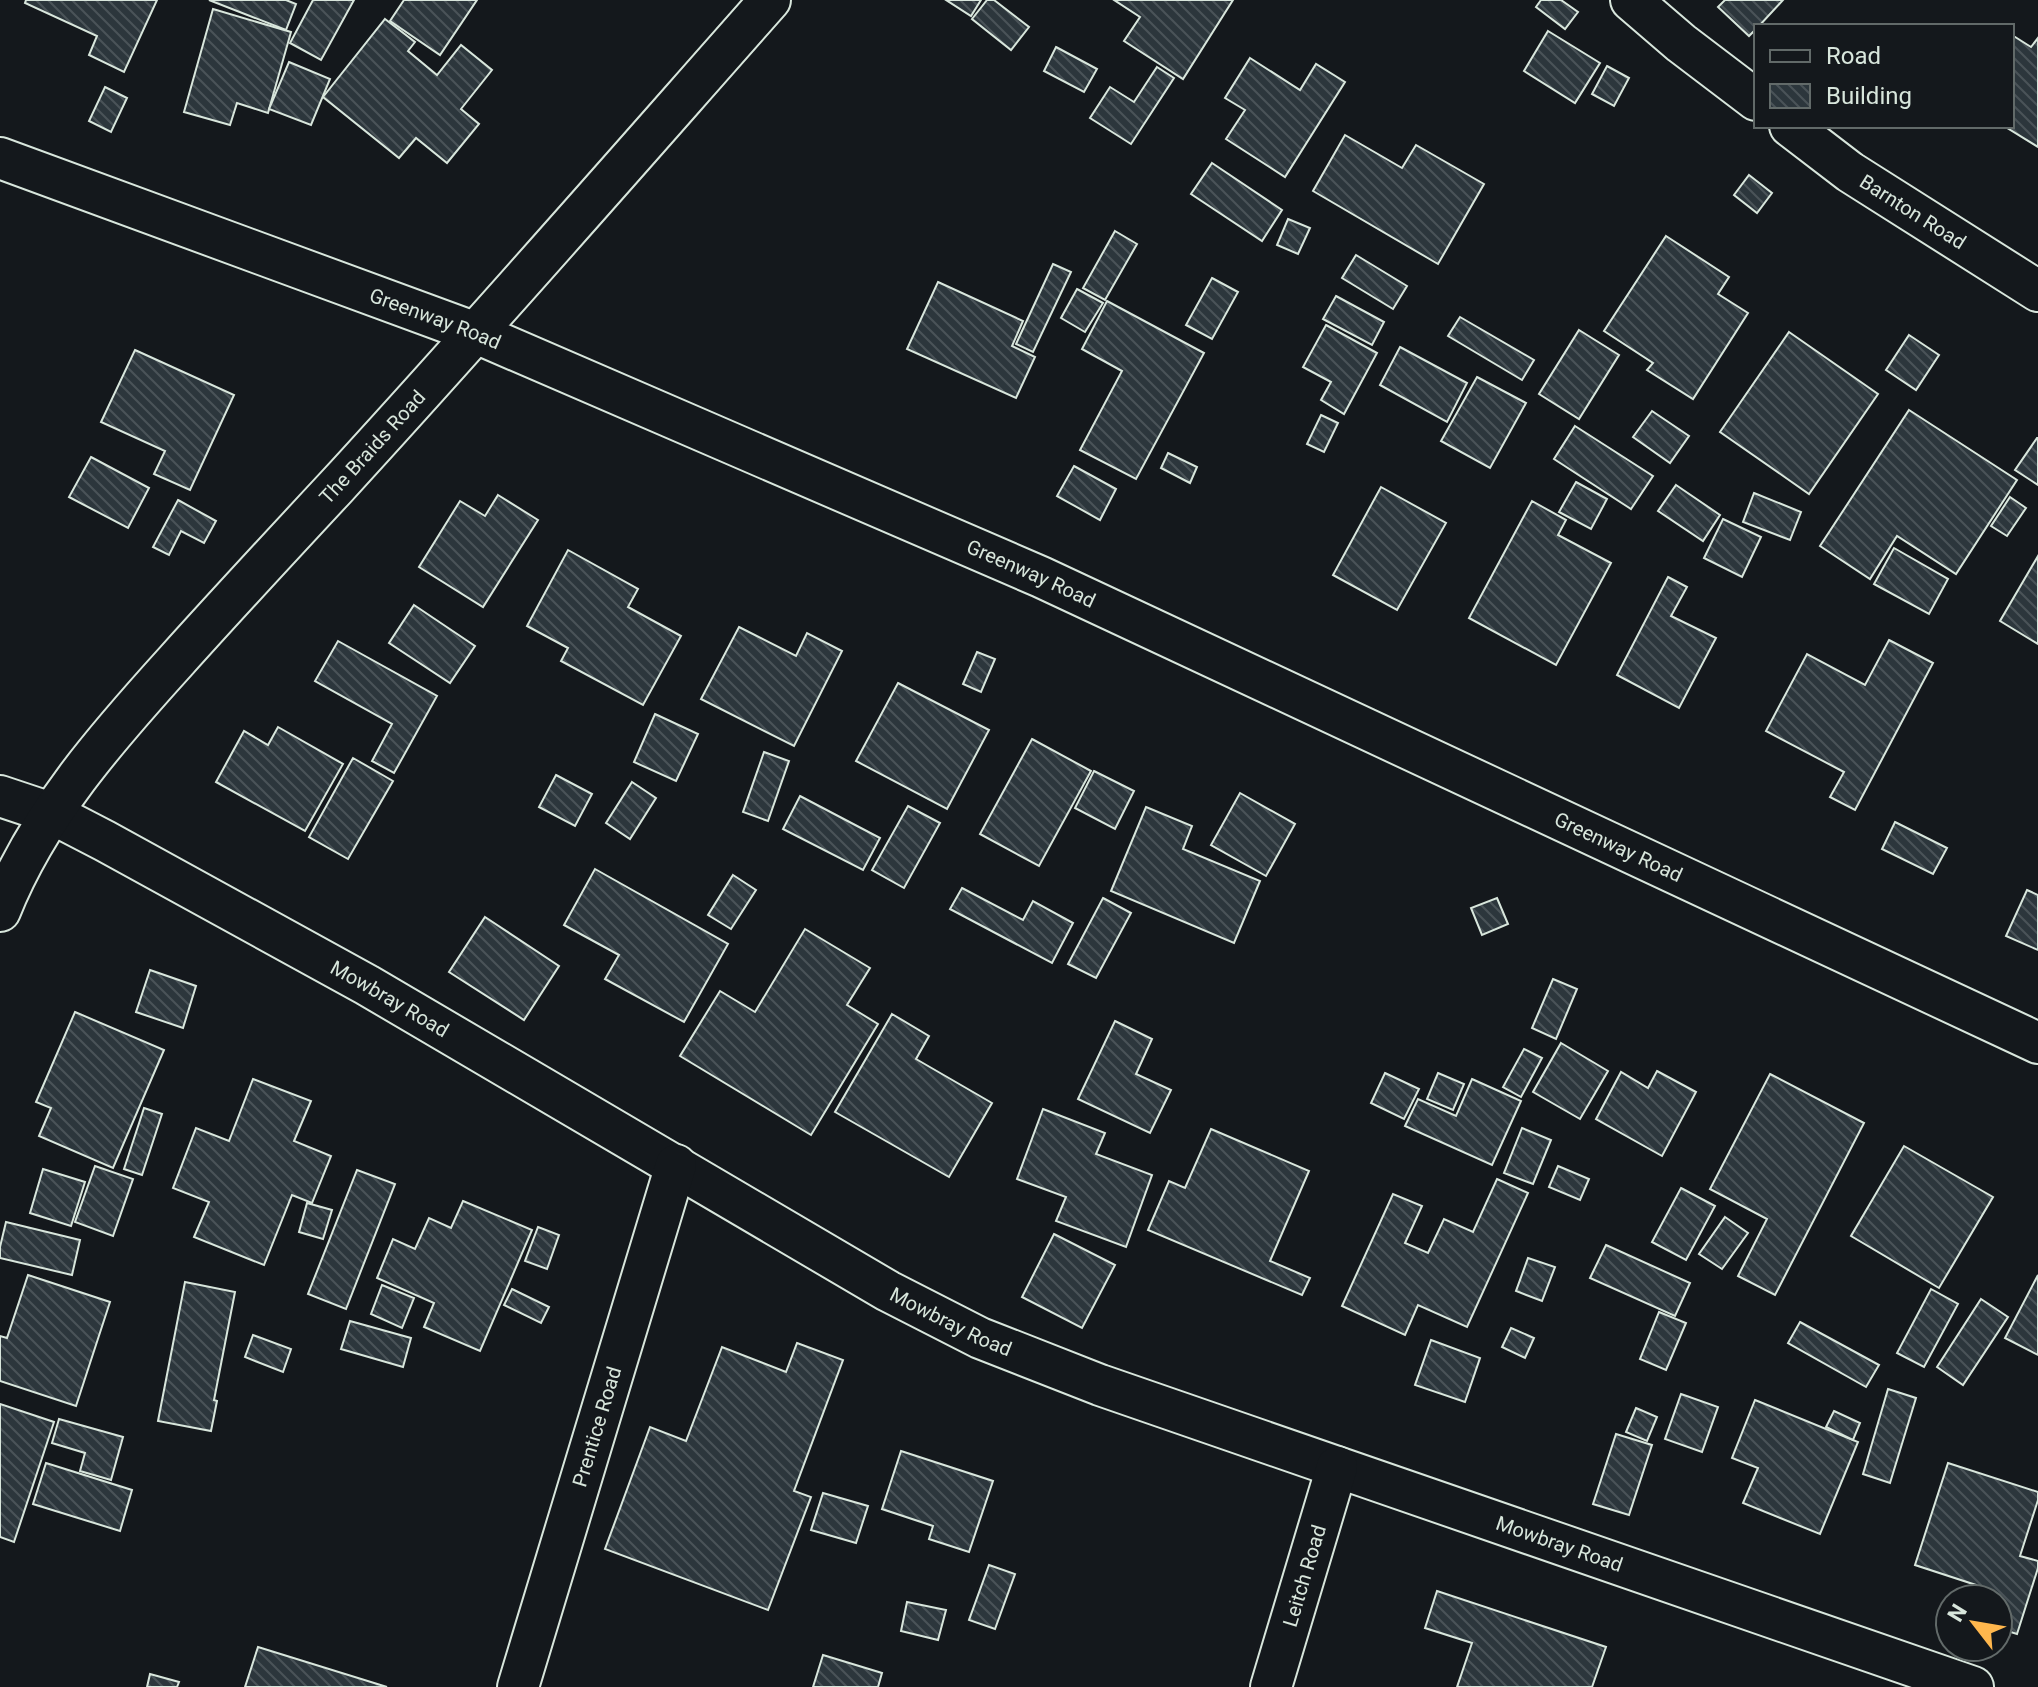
<svg xmlns="http://www.w3.org/2000/svg" width="2038" height="1687" font-family="Roboto,sans-serif">
	<style>
		.building { fill: url(#building-back-hatch); stroke: #d8e6dc; stroke-width: 2 }
		.lines { fill: none; stroke-linecap: round; stroke-linejoin: round }
		.street-casing { stroke: #d8e6dc; stroke-width: 44 }
		.street { stroke: #14181c; stroke-width: 40 }
		.labels { text-anchor: middle; stroke-width: 6; stroke-linejoin: round; paint-order: stroke }
		.street-label { font-size: 20px; fill: #d8e6dc; stroke: #14181c }
	</style>
	<defs>
		<pattern id="building-back-hatch" width="6" height="6" patternUnits="userSpaceOnUse" patternTransform="scale(2)"><rect width="6" height="6" fill="#2c363c"/><path d="M-1 5l2 2M0 0l6 6M5-1l2 2" fill="none" stroke="#4a5358"/></pattern>
	</defs>
	<rect width="100%" height="100%" fill="#14181c"/>
	<!-- building -->
	<g class="building">
		<path d="M26,0H157L124,72L89,55L97,36L25,3Z"/>
		<path d="M209,0H286L296,4L286,30Z"/>
		<path d="M313,0H354L321,60L290,43Z"/>
		<path d="M404,0H477L440,55L390,21Z"/>
		<path d="M946,0H981L971,16Z"/>
		<path d="M987,0H994L1029,27L1011,50L972,19Z"/>
		<path d="M1114,0H1233L1183,79L1124,41L1140,17Z"/>
		<path d="M1541,0H1561L1578,12L1565,29L1536,7Z"/>
		<path d="M1725,0H1783L1759,26H1756V29L1749,36L1718,7Z"/>
		<path d="M213,9L291,32L268,113L237,103L230,125L184,112Z"/>
		<path d="M385,19L415,42L408,51L437,75L461,45L492,70L461,109L479,124L447,163L416,138L399,158L323,97Z"/>
		<path d="M1548,31L1600,63L1575,103L1524,71Z"/>
		<path d="M2012,35L2031,47L2038,38V147L2004,126H2012Z"/>
		<path d="M1056,47L1097,69L1084,92L1044,71Z"/>
		<path d="M1250,58L1300,90L1316,64L1345,82L1285,177L1226,139L1245,110L1225,98Z"/>
		<path d="M289,62L330,79L311,125L269,109Z"/>
		<path d="M1607,66L1629,78L1614,106L1592,94Z"/>
		<path d="M1157,67L1174,78L1131,144L1090,118L1110,87L1134,102Z"/>
		<path d="M105,87L127,98L111,132L89,121Z"/>
		<path d="M1345,135L1402,168L1416,145L1484,184L1438,264L1313,191Z"/>
		<path d="M1212,163L1282,210L1262,241L1191,194Z"/>
		<path d="M1749,175L1772,193L1757,213L1734,195Z"/>
		<path d="M1288,219L1310,228L1298,254L1277,245Z"/>
		<path d="M1115,231L1137,244L1105,300L1083,288Z"/>
		<path d="M1666,236L1729,277L1718,294L1748,313L1693,399L1647,370L1653,363L1604,331Z"/>
		<path d="M1356,255L1407,286L1393,309L1342,278Z"/>
		<path d="M1053,264L1071,272L1033,352L1016,344Z"/>
		<path d="M1212,278L1238,292L1212,339L1186,325Z"/>
		<path d="M938,282L1023,321L1012,346L1035,357L1016,398L907,349Z"/>
		<path d="M1077,289L1103,303L1085,332L1061,318Z"/>
		<path d="M1336,296L1384,322L1372,345L1323,319Z"/>
		<path d="M1107,301L1204,353L1136,479L1080,450L1122,371L1082,349Z"/>
		<path d="M1460,317L1534,360L1522,380L1448,336Z"/>
		<path d="M1326,325L1377,353L1344,414L1321,400L1331,382L1303,367Z"/>
		<path d="M1579,330L1619,355L1579,419L1539,394Z"/>
		<path d="M1789,332L1878,394L1809,494L1720,432Z"/>
		<path d="M1909,335L1939,355L1916,390L1886,370Z"/>
		<path d="M1400,347L1467,383L1447,422L1380,385Z"/>
		<path d="M135,350L234,395L190,490L154,474L165,451L101,422Z"/>
		<path d="M1477,377L1526,403L1490,468L1441,441Z"/>
		<path d="M1909,410L2017,480L1956,574L1897,536L1870,579L1820,546Z"/>
		<path d="M1652,411L1689,436L1670,463L1633,437Z"/>
		<path d="M1321,415L1338,423L1324,452L1307,444Z"/>
		<path d="M1575,426L1653,476L1631,509L1554,459Z"/>
		<path d="M2037,438H2038V485L2015,470Z"/>
		<path d="M1168,453L1197,467L1190,483L1161,468Z"/>
		<path d="M91,457L149,488L128,528L69,497Z"/>
		<path d="M1074,466L1116,489L1100,520L1057,496Z"/>
		<path d="M1576,482L1607,499L1591,529L1559,512Z"/>
		<path d="M1676,485L1720,515L1703,541L1658,511Z"/>
		<path d="M1381,487L1446,523L1397,610L1333,575Z"/>
		<path d="M1754,493L1801,512L1790,540L1743,522Z"/>
		<path d="M498,495L538,520L483,607L419,567L460,501L485,516Z"/>
		<path d="M2010,497L2026,508L2007,536L1991,526Z"/>
		<path d="M178,500L216,521L204,543L181,531L169,555L153,547Z"/>
		<path d="M1532,501L1566,520L1558,535L1611,563L1556,665L1469,618Z"/>
		<path d="M1723,519L1761,537L1742,577L1704,558Z"/>
		<path d="M1894,548L1948,579L1929,614L1874,584Z"/>
		<path d="M568,550L638,589L628,607L681,636L643,705L561,661L568,648L527,626Z"/>
		<path d="M2038,556V644L2000,621Z"/>
		<path d="M1668,577L1687,587L1671,616L1716,638L1679,708L1617,675Z"/>
		<path d="M414,605L475,646L450,683L389,643Z"/>
		<path d="M739,627L796,656L807,633L842,651L794,746L701,699Z"/>
		<path d="M1889,640L1933,663L1855,810L1830,797L1844,772L1766,731L1807,654L1865,685Z"/>
		<path d="M338,641L437,696L394,773L372,761L392,724L315,681Z"/>
		<path d="M977,652L995,659L981,692L963,684Z"/>
		<path d="M898,683L989,730L947,809L856,761Z"/>
		<path d="M655,714L698,734L676,781L634,762Z"/>
		<path d="M278,727L343,764L305,831L216,782L244,731L268,745Z"/>
		<path d="M1032,739L1091,771L1039,866L980,834Z"/>
		<path d="M764,752L789,761L768,821L743,812Z"/>
		<path d="M353,758L393,781L348,859L309,837Z"/>
		<path d="M1094,771L1134,791L1115,829L1075,808Z"/>
		<path d="M556,775L592,794L575,826L539,807Z"/>
		<path d="M632,782L656,798L630,839L606,823Z"/>
		<path d="M1240,793L1295,824L1266,876L1211,845Z"/>
		<path d="M800,796L880,838L863,870L783,829Z"/>
		<path d="M908,806L940,823L904,888L872,870Z"/>
		<path d="M1146,807L1192,826L1183,849L1260,881L1234,943L1111,891Z"/>
		<path d="M1895,822L1947,848L1933,874L1882,849Z"/>
		<path d="M595,869L728,944L684,1022L605,979L619,955L564,925Z"/>
		<path d="M733,875L756,890L731,929L708,915Z"/>
		<path d="M962,888L1023,920L1033,901L1073,923L1052,963L950,909Z"/>
		<path d="M2027,890L2038,895V950L2006,936Z"/>
		<path d="M1103,898L1131,913L1096,978L1068,964Z"/>
		<path d="M1497,898L1508,924L1482,935L1471,908Z"/>
		<path d="M485,917L559,966L524,1020L449,972Z"/>
		<path d="M805,929L870,968L847,1005L878,1024L811,1135L680,1056L720,991L755,1012Z"/>
		<path d="M150,970L196,986L183,1028L136,1012Z"/>
		<path d="M1553,979L1577,989L1556,1039L1532,1028Z"/>
		<path d="M75,1012L164,1050L113,1168L39,1136L51,1108L36,1102Z"/>
		<path d="M892,1014L929,1036L916,1059L992,1103L949,1177L835,1112Z"/>
		<path d="M1115,1021L1152,1039L1136,1074L1171,1090L1150,1133L1078,1099Z"/>
		<path d="M1561,1043L1608,1071L1580,1119L1533,1092Z"/>
		<path d="M1524,1049L1542,1058L1521,1097L1503,1087Z"/>
		<path d="M1657,1071L1696,1092L1662,1156L1596,1119L1621,1072L1648,1088Z"/>
		<path d="M1385,1073L1419,1089L1404,1119L1371,1103Z"/>
		<path d="M1438,1073L1464,1084L1453,1110L1427,1099Z"/>
		<path d="M1770,1074L1864,1123L1775,1295L1738,1276L1767,1219L1710,1189Z"/>
		<path d="M253,1079L311,1101L294,1141L331,1156L312,1203L292,1195L264,1265L194,1237L209,1202L173,1188L196,1128L229,1141Z"/>
		<path d="M1472,1079L1521,1101L1492,1165L1405,1126L1418,1099L1456,1116Z"/>
		<path d="M144,1108L162,1114L142,1175L124,1169Z"/>
		<path d="M1043,1109L1105,1133L1096,1154L1152,1175L1126,1247L1056,1221L1066,1197L1017,1179Z"/>
		<path d="M1522,1128L1551,1140L1533,1184L1504,1173Z"/>
		<path d="M1211,1129L1309,1171L1270,1261L1310,1278L1302,1295L1148,1230L1169,1181L1185,1188Z"/>
		<path d="M1904,1146L1993,1197L1939,1288L1851,1236Z"/>
		<path d="M95,1166L133,1179L113,1236L75,1222Z"/>
		<path d="M1558,1166L1589,1179L1580,1200L1549,1187Z"/>
		<path d="M43,1169L85,1182L71,1226L30,1213Z"/>
		<path d="M357,1170L395,1184L346,1309L308,1294Z"/>
		<path d="M1497,1179L1528,1193L1467,1327L1418,1305L1405,1335L1342,1306L1393,1194L1422,1206L1405,1243L1428,1253L1444,1219L1473,1232Z"/>
		<path d="M1681,1188L1715,1206L1686,1260L1652,1242Z"/>
		<path d="M463,1201L532,1230L480,1351L424,1327L434,1303L377,1278L393,1239L415,1249L429,1218L451,1228Z"/>
		<path d="M307,1203L332,1210L323,1239L299,1232Z"/>
		<path d="M1725,1217L1748,1233L1722,1269L1699,1254Z"/>
		<path d="M6,1222L80,1240L72,1275L0,1258V1247Z"/>
		<path d="M538,1227L559,1235L547,1269L525,1261Z"/>
		<path d="M1054,1234L1115,1265L1082,1328L1022,1297Z"/>
		<path d="M1606,1245L1690,1283L1675,1316L1590,1278Z"/>
		<path d="M1528,1258L1555,1267L1542,1301L1516,1291Z"/>
		<path d="M28,1275L110,1302L76,1406L0,1381V1336L7,1338Z"/>
		<path d="M2038,1275V1355L2005,1338Z"/>
		<path d="M185,1282L235,1292L214,1400L217,1401L211,1431L158,1421Z"/>
		<path d="M382,1285L414,1298L402,1328L371,1314Z"/>
		<path d="M512,1289L549,1307L541,1323L504,1305Z"/>
		<path d="M1931,1289L1958,1304L1924,1367L1897,1353Z"/>
		<path d="M1981,1299L2008,1317L1963,1385L1937,1367Z"/>
		<path d="M1659,1312L1686,1323L1666,1370L1640,1359Z"/>
		<path d="M350,1321L411,1338L403,1367L341,1349Z"/>
		<path d="M1800,1322L1879,1365L1866,1387L1788,1343Z"/>
		<path d="M1511,1328L1534,1338L1525,1358L1502,1347Z"/>
		<path d="M253,1335L291,1349L283,1372L245,1357Z"/>
		<path d="M1431,1340L1480,1358L1465,1402L1415,1385Z"/>
		<path d="M797,1343L843,1360L794,1491L811,1497L768,1610L605,1549L650,1427L686,1441L722,1347L786,1372Z"/>
		<path d="M1888,1389L1916,1398L1890,1483L1863,1474Z"/>
		<path d="M1681,1394L1718,1407L1702,1452L1665,1439Z"/>
		<path d="M1755,1400L1858,1442L1820,1534L1743,1503L1758,1468L1732,1458Z"/>
		<path d="M0,1404L54,1422L14,1542L0,1537Z"/>
		<path d="M1636,1408L1657,1417L1647,1441L1626,1432Z"/>
		<path d="M1834,1411L1860,1423L1853,1440L1826,1427Z"/>
		<path d="M59,1419L123,1437L111,1480L80,1471L85,1453L52,1443Z"/>
		<path d="M1616,1434L1652,1445L1629,1515L1593,1504Z"/>
		<path d="M901,1451L993,1481L969,1552L929,1539L933,1526L882,1509Z"/>
		<path d="M46,1463L132,1490L120,1531L33,1504Z"/>
		<path d="M1948,1463L2038,1492V1500L2020,1556L2038,1561V1568L2017,1634L1998,1628V1599H1972L1976,1585L1915,1565Z"/>
		<path d="M823,1493L868,1506L856,1543L811,1530Z"/>
		<path d="M989,1565L1015,1574L995,1629L969,1620Z"/>
		<path d="M1437,1591L1606,1647L1592,1687H1457L1472,1643L1425,1628Z"/>
		<path d="M907,1602L946,1610L938,1640L901,1631Z"/>
		<path d="M258,1647L387,1687H245Z"/>
		<path d="M823,1655L882,1673L878,1687H813Z"/>
		<path d="M150,1674L179,1682L177,1687H147Z"/>
	</g>
	<g class="lines">
		<!-- street casing -->
		<g class="street-casing">
			<g id="street">
				<path d="M1631,0L1681,43L1756,100"/>
				<path id="s1" d="M1790,126L1850,172L2038,291"/>
				<path id="s2" d="M0,158L476,333L1041,577L2038,1043"/>
				<path id="s3" d="M0,796L51,813L105,841L367,985L888,1291L980,1338L1100,1385L1973,1687"/>
				<path id="s4" d="M0,911C38,815 108,736 176,661C229,602 282,545 336,487C483,327 626,163 770,0"/>
				<path id="s5" d="M518,1687L676,1165"/>
				<path id="s6" d="M1271,1687L1337,1467"/>
			</g>
		</g>
		<!-- street -->
		<use href="#street" class="street"/>
	</g>
	<g class="labels">
		<!-- street labels -->
		<g class="street-label">
			<text dy="7" stroke="none"><textPath href="#s1" startOffset="150">Barnton Road</textPath></text>
			<text dy="7" stroke="none"><textPath href="#s2" startOffset="464">Greenway Road</textPath></text>
			<text dy="7" stroke="none"><textPath href="#s4" startOffset="598">The Braids Road</textPath></text>
			<text dy="7" stroke="none"><textPath href="#s2" startOffset="1112">Greenway Road</textPath></text>
			<text dy="7" stroke="none"><textPath href="#s2" startOffset="1760">Greenway Road</textPath></text>
			<text dy="7" stroke="none"><textPath href="#s3" startOffset="440">Mowbray Road</textPath></text>
			<text dy="7" stroke="none"><textPath href="#s3" startOffset="1088">Mowbray Road</textPath></text>
			<text dy="7" stroke="none"><textPath href="#s5" startOffset="272">Prentice Road</textPath></text>
			<text dy="7" stroke="none"><textPath href="#s3" startOffset="1736">Mowbray Road</textPath></text>
			<text dy="7" stroke="none"><textPath href="#s6" startOffset="116">Leitch Road</textPath></text>
		</g>
	</g>
	<!-- legend -->
	<rect x="1754" y="24" width="260" height="104" fill="#14181c" stroke="#626a69" stroke-width="2"/>
	<rect x="1770" y="50" width="40" height="12" fill="#14181c" stroke="#626a69" stroke-width="2"/>
	<text x="1826" y="64" font-size="24" fill="#d8e6dc">Road</text>
	<rect x="1770" y="84" width="40" height="24" fill="url(#building-back-hatch)" stroke="#626a69" stroke-width="2"/>
	<text x="1826" y="104" font-size="24" fill="#d8e6dc">Building</text>
	<!-- north arrow -->
	<g transform="translate(1974 1623) rotate(301)"><circle r="38" fill="#14181c" stroke="#626a69" stroke-width="2"/>
	<path d="M0-6L14 30L0 20L-14 30Z" fill="#ffb74d"/>
	<text y="-12" font-size="22" font-weight="bold" text-anchor="middle" fill="#d8e6dc">N</text>
	</g>
</svg>
